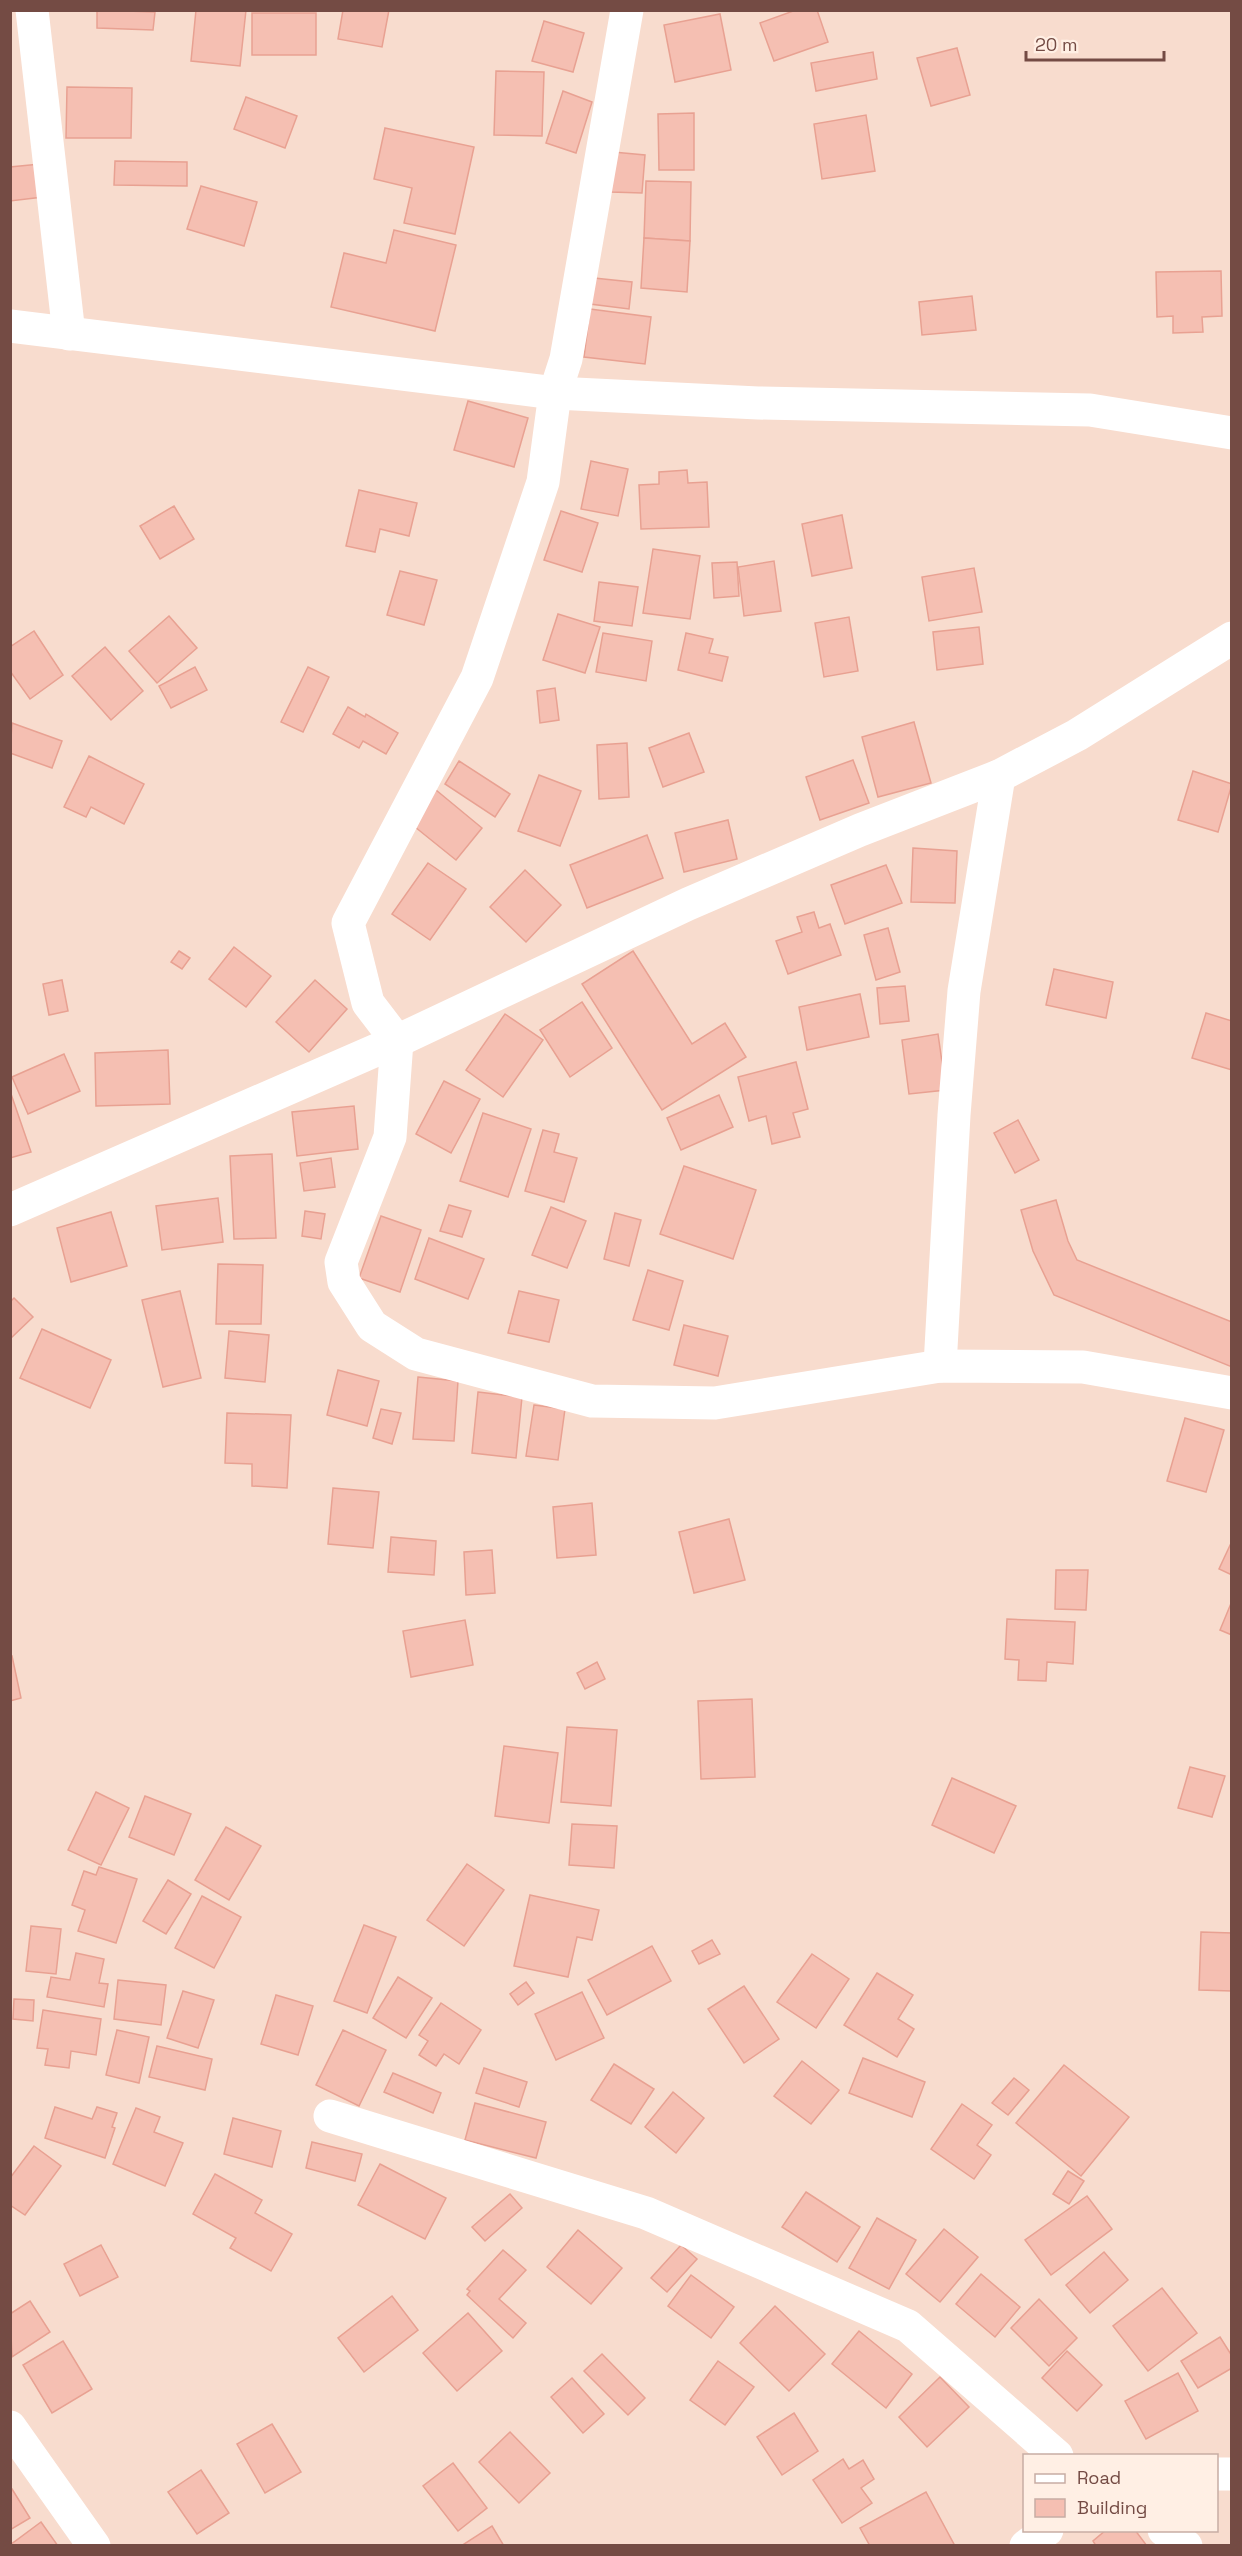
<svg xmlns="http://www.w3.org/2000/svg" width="1242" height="2556" font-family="'Space Grotesk',sans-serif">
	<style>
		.residential { fill: #f8dcce; fill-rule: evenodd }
		.building { fill: #f5bfb2; stroke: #e8a192; stroke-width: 1.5 }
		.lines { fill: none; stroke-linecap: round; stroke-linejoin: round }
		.street { stroke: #fff; stroke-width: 33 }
	</style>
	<rect width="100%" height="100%" fill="#feeadc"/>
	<!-- residential -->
	<path class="residential" d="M11,11H1231V2545L11,2546ZM1024,2456H1216V2530H1024Z"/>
	<!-- building -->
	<g class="building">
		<path d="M97,10L155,12L153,30L97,28Z"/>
		<path d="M196,10H246L240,66L191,61Z"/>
		<path d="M343,10H389L382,47L338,39Z"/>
		<path d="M796,10H817L828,42L774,61L760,23Z"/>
		<rect x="252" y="13" width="64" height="42"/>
		<path d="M720,14L731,70L675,82L664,25Z"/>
		<path d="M544,21L584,33L573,72L532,61Z"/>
		<path d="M957,48L970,95L931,106L917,58Z"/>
		<path d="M873,52L877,79L816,91L811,63Z"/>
		<path d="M496,71L544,72L542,136L494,135Z"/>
		<path d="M67,87L132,88L131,138H66Z"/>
		<path d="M563,91L592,102L576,153L546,143Z"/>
		<path d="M246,97L297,116L285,148L234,129Z"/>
		<path d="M694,113V170H659L658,114Z"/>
		<path d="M866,115L875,171L822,179L814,124Z"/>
		<path d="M385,128L474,147L455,234L404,223L412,188L374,179Z"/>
		<path d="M613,152L645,155L642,193L611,192Z"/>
		<path d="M115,161L187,162V186L114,185Z"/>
		<path d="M40,164L43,197L10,201V167Z"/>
		<path d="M646,181L691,182L690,241L644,238Z"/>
		<path d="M201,186L257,202L244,246L187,229Z"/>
		<path d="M394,230L456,245L435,331L331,307L344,253L386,263Z"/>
		<path d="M644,238L690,241L687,292L641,288Z"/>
		<path d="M1221,271L1222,316L1202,317L1203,332L1173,333V316L1157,317L1156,272Z"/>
		<path d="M594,278L632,282L629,309L590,304Z"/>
		<path d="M972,296L976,330L922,335L919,302Z"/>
		<path d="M590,309L651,317L645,364L584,357Z"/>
		<path d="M468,401L528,418L514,467L454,450Z"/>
		<path d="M591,461L628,469L618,516L581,509Z"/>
		<path d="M687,470L688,483L707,482L709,527L641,529L639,485L659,484V472Z"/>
		<path d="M359,490L417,503L409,536L380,529L375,552L346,546Z"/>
		<path d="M174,506L194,539L160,559L140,526Z"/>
		<path d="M561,511L598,523L582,572L544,560Z"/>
		<path d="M842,515L852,568L812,576L802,524Z"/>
		<path d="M653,549L700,556L690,619L643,613Z"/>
		<path d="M774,561L781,611L744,616L738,567Z"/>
		<path d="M737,562L739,596L714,598L712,563Z"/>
		<path d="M974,568L982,612L929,621L922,577Z"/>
		<path d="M400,571L437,580L424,625L387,615Z"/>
		<path d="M599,582L638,587L632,626L594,621Z"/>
		<path d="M558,614L600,627L585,673L543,660Z"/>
		<path d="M169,616L197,648L157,683L129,651Z"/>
		<path d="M849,617L858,671L824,677L815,623Z"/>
		<path d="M979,627L983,664L937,670L933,632Z"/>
		<path d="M34,631L63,675L30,699L10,671V647Z"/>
		<path d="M603,633L652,641L646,681L596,672Z"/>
		<path d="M686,633L713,639L709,653L728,657L722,681L678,670Z"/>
		<path d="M105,647L143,691L111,720L72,676Z"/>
		<path d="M195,667L207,690L171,708L159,686Z"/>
		<path d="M308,667L329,677L303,732L281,722Z"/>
		<path d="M555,688L559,720L540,723L537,691Z"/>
		<path d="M348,707L365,717L366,714L398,733L386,754L363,741L359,748L333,734Z"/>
		<path d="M914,722L931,783L878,797L862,737Z"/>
		<path d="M12,723L62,741L52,768L10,753Z"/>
		<path d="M689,733L704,772L663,787L649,748Z"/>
		<path d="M627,743L629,797L599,799L597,745Z"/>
		<path d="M89,756L144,784L124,824L91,807L86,817L64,807Z"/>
		<path d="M853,760L869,803L820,820L806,777Z"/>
		<path d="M459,761L510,794L495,817L445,784Z"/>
		<path d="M1193,771L1232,784L1218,832L1178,820Z"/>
		<path d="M539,775L581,791L560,846L518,831Z"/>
		<path d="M436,790L482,828L456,860L410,823Z"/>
		<path d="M728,820L737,859L684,872L675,833Z"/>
		<path d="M647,835L663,878L587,908L570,865Z"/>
		<path d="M913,848L957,851L955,903L911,902Z"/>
		<path d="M428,863L466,889L430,940L392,914Z"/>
		<path d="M886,865L902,903L845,924L831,885Z"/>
		<path d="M525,870L561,905L526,942L490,907Z"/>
		<path d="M814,912L819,928L830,924L841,955L788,974L776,941L802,932L797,917Z"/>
		<path d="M888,928L900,972L876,980L864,935Z"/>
		<path d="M234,947L271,976L246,1007L209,979Z"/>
		<path d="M179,951L190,958L182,969L171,962Z"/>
		<path d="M633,951L692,1044L725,1023L746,1057L662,1110L582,984Z"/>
		<path d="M1054,969L1113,982L1106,1018L1046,1005Z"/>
		<path d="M62,980L68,1011L49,1015L43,984Z"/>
		<path d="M315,980L347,1009L309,1052L276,1022Z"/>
		<path d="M905,986L909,1021L880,1024L877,988Z"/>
		<path d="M860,994L869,1037L807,1050L799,1007Z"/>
		<path d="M582,1002L612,1048L570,1077L540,1030Z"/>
		<path d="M1206,1013L1232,1021V1070L1192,1058Z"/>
		<path d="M505,1014L543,1040L503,1097L466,1070Z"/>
		<path d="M938,1034L946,1090L909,1094L902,1040Z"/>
		<path d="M168,1050L170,1104L96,1106L95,1053Z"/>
		<path d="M64,1054L80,1091L28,1114L12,1077Z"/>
		<path d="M796,1062L808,1109L793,1113L800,1137L772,1144L766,1116L749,1121L738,1077Z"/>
		<path d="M444,1081L480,1099L451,1153L416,1134Z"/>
		<path d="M10,1091L31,1152L10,1158Z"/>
		<path d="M719,1095L733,1127L681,1150L667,1118Z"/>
		<path d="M354,1106L358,1149L297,1156L292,1112Z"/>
		<path d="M483,1113L531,1129L508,1197L460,1181Z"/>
		<path d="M1018,1120L1039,1160L1015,1173L994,1133Z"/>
		<path d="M543,1130L559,1134L554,1152L577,1158L564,1202L525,1191Z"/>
		<path d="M272,1154L276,1238L234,1239L230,1156Z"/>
		<path d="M331,1158L335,1187L304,1191L300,1163Z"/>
		<path d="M684,1166L756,1190L733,1259L660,1234Z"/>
		<path d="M218,1198L223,1242L162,1250L156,1206Z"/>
		<path d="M1056,1200L1068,1241L1077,1260L1232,1322V1367L1054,1295L1033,1251L1021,1210Z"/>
		<path d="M449,1205L471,1211L462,1237L440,1231Z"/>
		<path d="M551,1207L586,1221L567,1268L532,1255Z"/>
		<path d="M305,1211L325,1214L321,1239L302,1236Z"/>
		<path d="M111,1212L127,1266L71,1282L57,1228Z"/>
		<path d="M615,1213L641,1220L629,1266L604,1259Z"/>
		<path d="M381,1216L421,1230L400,1292L359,1278Z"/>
		<path d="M429,1238L484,1259L468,1299L415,1279Z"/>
		<path d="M218,1264L263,1265L261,1324H216Z"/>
		<path d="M648,1270L683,1281L669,1330L633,1320Z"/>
		<path d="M180,1291L201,1378L163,1387L142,1300Z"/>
		<path d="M519,1291L559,1300L549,1342L508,1333Z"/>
		<path d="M14,1298L33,1317L10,1339V1302Z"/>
		<path d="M684,1325L728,1336L718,1376L674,1365Z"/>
		<path d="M42,1329L111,1360L90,1408L20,1378Z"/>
		<path d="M229,1331L269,1335L265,1382L225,1378Z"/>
		<path d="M338,1370L379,1381L367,1426L327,1415Z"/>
		<path d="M418,1377L458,1381L454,1441L413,1439Z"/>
		<path d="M478,1392L522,1397L516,1458L472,1453Z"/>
		<path d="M534,1405L565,1409L558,1460L526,1456Z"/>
		<path d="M381,1409L401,1413L392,1444L373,1438Z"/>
		<path d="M227,1413L291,1415L287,1488L252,1486V1464L225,1463Z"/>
		<path d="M1185,1418L1224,1430L1206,1492L1167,1481Z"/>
		<path d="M333,1488L379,1492L373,1548L328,1544Z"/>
		<path d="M592,1503L596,1555L557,1558L553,1507Z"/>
		<path d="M729,1519L745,1580L694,1593L679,1532Z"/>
		<path d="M391,1537L436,1541L434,1575L388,1572Z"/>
		<path d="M1232,1541V1575L1219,1569Z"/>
		<path d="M492,1550L495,1593L466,1595L464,1552Z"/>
		<path d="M1056,1570H1088L1086,1610L1055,1609Z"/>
		<path d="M1232,1601V1635L1220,1630Z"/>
		<path d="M1007,1619L1075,1622L1073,1664L1047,1662L1046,1681L1018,1680L1019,1660L1005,1659Z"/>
		<path d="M465,1620L473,1665L411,1677L403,1631Z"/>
		<path d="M12,1656L21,1698L10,1701V1657Z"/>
		<path d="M597,1662L605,1679L585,1689L577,1673Z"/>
		<path d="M752,1699L755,1777L701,1779L698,1701Z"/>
		<path d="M567,1727L617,1730L611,1806L561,1802Z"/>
		<path d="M504,1746L558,1753L549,1823L495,1816Z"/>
		<path d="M1190,1767L1225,1776L1212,1817L1178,1808Z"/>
		<path d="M952,1778L1016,1806L994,1853L932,1825Z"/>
		<path d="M96,1792L129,1808L101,1865L68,1850Z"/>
		<path d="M145,1796L191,1814L174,1855L129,1837Z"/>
		<path d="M572,1824L617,1826L614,1868L569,1865Z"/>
		<path d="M226,1827L261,1846L229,1900L195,1880Z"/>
		<path d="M467,1864L504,1890L464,1946L427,1920Z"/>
		<path d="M99,1867L137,1879L116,1943L78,1931L85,1910L72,1905L84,1871L96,1875Z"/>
		<path d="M168,1880L191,1894L166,1934L143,1921Z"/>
		<path d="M530,1895L599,1910L592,1940L577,1937L568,1977L514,1966Z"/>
		<path d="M202,1896L241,1917L214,1968L175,1948Z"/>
		<path d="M364,1925L396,1937L367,2013L334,2001Z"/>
		<path d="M31,1926L61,1929L56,1974L26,1971Z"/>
		<path d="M1201,1932L1232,1933V1991L1199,1990Z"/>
		<path d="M712,1940L720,1954L699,1964L692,1951Z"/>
		<path d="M652,1946L671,1981L607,2015L588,1980Z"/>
		<path d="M76,1953L104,1959L99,1983L108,1984L104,2007L47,1997L51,1977L70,1980Z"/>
		<path d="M812,1954L849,1979L816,2028L777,2002Z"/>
		<path d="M877,1973L913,1995L898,2019L914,2029L897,2057L844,2025Z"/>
		<path d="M398,1977L432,1998L406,2038L373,2018Z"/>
		<path d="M118,1980L166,1985L161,2025L114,2019Z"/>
		<path d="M526,1982L534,1993L518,2005L510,1994Z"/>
		<path d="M744,1986L779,2039L744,2063L708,2009Z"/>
		<path d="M183,1991L214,2000L198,2048L167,2038Z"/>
		<path d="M582,1992L604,2038L556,2060L535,2014Z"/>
		<path d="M276,1995L313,2006L298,2055L261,2044Z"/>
		<path d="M14,1999L34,2000L33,2021L13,2019Z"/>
		<path d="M441,2003L481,2030L459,2064L444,2054L436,2066L419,2055L428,2041L419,2035Z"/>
		<path d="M43,2010L101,2019L96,2055L71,2051L69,2068L45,2065L48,2049L37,2048Z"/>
		<path d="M117,2030L149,2037L139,2083L106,2075Z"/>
		<path d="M343,2030L386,2050L359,2106L316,2085Z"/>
		<path d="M157,2046L212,2059L205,2090L149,2077Z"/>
		<path d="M863,2058L925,2082L912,2117L849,2093Z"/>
		<path d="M802,2061L839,2090L811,2124L774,2096Z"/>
		<path d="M614,2064L654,2089L631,2124L591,2100Z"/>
		<path d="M1064,2065L1129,2117L1081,2176L1016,2123Z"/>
		<path d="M484,2068L527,2082L519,2107L476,2093Z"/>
		<path d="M393,2073L441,2093L433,2113L384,2092Z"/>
		<path d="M1014,2078L1029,2090L1008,2115L992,2103Z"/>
		<path d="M673,2092L704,2118L676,2153L645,2127Z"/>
		<path d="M475,2103L546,2122L536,2158L465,2140Z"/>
		<path d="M962,2104L992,2125L977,2145L991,2155L974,2179L931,2149Z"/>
		<path d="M55,2107L92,2119L97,2107L117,2113L112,2127L115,2128L105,2158L45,2138Z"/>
		<path d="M136,2108L160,2117L154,2132L183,2143L165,2186L113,2164Z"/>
		<path d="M233,2118L281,2131L272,2167L224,2154Z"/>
		<path d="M312,2142L362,2154L355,2181L306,2168Z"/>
		<path d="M34,2146L61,2166L25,2215L10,2205V2178Z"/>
		<path d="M380,2164L446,2198L425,2239L358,2205Z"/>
		<path d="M1068,2171L1084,2181L1069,2204L1053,2194Z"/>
		<path d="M215,2174L262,2200L255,2213L292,2234L271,2271L230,2248L236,2238L193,2214Z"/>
		<path d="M806,2192L860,2227L837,2262L782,2227Z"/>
		<path d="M510,2194L522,2208L485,2241L472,2227Z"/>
		<path d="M1087,2196L1112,2229L1051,2275L1025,2240Z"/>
		<path d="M877,2218L916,2240L889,2289L849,2268Z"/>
		<path d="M944,2229L978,2257L940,2302L906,2274Z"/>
		<path d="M578,2230L622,2268L591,2304L547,2267Z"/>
		<path d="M101,2245L118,2277L80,2296L64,2264Z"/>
		<path d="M681,2245L697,2259L667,2292L651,2278Z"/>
		<path d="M503,2250L526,2270L499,2299L526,2323L513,2338L467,2295L470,2291L467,2289Z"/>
		<path d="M1104,2252L1128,2280L1090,2313L1066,2285Z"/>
		<path d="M981,2274L1020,2307L995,2337L956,2304Z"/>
		<path d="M691,2275L734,2307L711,2338L668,2306Z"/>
		<path d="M1162,2288L1197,2333L1148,2371L1113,2326Z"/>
		<path d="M392,2296L418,2330L364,2372L338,2338Z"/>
		<path d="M1039,2299L1077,2338L1049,2366L1011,2328Z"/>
		<path d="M30,2301L50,2332L12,2357L10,2314Z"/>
		<path d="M775,2306L825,2354L789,2391L740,2343Z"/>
		<path d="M468,2313L502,2351L457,2391L423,2353Z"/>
		<path d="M859,2331L912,2374L886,2408L832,2364Z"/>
		<path d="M1220,2337L1232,2356V2368L1198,2388L1181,2361Z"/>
		<path d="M63,2341L92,2389L52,2413L23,2365Z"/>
		<path d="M1067,2351L1102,2385L1077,2411L1042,2378Z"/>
		<path d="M602,2354L645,2398L628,2415L584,2371Z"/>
		<path d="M718,2361L754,2387L725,2425L690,2400Z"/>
		<path d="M1178,2373L1198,2411L1146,2439L1125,2401Z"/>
		<path d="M940,2377L969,2407L927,2447L899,2417Z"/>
		<path d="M572,2378L604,2414L583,2433L551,2397Z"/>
		<path d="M794,2413L818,2451L782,2475L757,2437Z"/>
		<path d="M272,2424L301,2472L265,2493L237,2444Z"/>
		<path d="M510,2432L550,2473L519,2503L479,2462Z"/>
		<path d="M843,2459L849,2469L863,2460L874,2479L861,2488L872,2503L842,2523L813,2480Z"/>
		<path d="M453,2463L487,2508L458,2531L423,2486Z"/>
		<path d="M201,2470L229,2513L197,2534L168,2492Z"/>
		<path d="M12,2489L30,2518L10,2530V2490Z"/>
		<path d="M926,2492L955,2546H870L860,2528Z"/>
		<path d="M41,2522L58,2546H10V2545Z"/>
		<path d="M492,2526L504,2546H461Z"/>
		<path d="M1106,2530H1135L1147,2546H1096L1093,2541Z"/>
	</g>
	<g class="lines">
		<!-- street -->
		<g class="street">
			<path d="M32,10L69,334"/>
			<path d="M627,10L566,359L555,393L543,482L477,678L348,923L368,1003L397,1041L390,1137L341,1262L344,1282L372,1326L416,1354L592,1401L715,1403L940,1366L1083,1367L1232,1393"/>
			<path d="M10,326L555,393L758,403L1090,410L1232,433"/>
			<path d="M10,1210L397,1041L688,904L860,830L999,776L1077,735L1232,638"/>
			<path d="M940,1366L954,1115L964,991L999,776"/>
			<path d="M330,2116L646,2213L908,2326L1057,2456"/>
			<path d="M10,2427L94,2546"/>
			<path d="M1216,2474H1232"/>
			<path d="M1164,2530L1186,2546"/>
			<path d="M1026,2546L1047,2530"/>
		</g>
	</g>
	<!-- border -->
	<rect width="1242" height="2556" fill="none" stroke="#744b44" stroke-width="24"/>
	<!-- legend -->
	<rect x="1023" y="2454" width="195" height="78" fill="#ffefe4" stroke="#c7ada4" stroke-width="1.5"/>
	<rect x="1035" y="2474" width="30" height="9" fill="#ffffff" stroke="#c7ada4" stroke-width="1.5"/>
	<text x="1077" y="2484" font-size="18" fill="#744b44">Road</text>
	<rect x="1035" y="2499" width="30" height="18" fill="#f5bfb2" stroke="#c7ada4" stroke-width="1.5"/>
	<text x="1077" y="2514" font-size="18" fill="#744b44">Building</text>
	<!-- scale -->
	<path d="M1026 51v9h138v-9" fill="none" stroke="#744b44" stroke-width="3"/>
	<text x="1035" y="51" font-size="18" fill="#744b44" stroke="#ffefe4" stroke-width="4.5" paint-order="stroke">20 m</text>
</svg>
